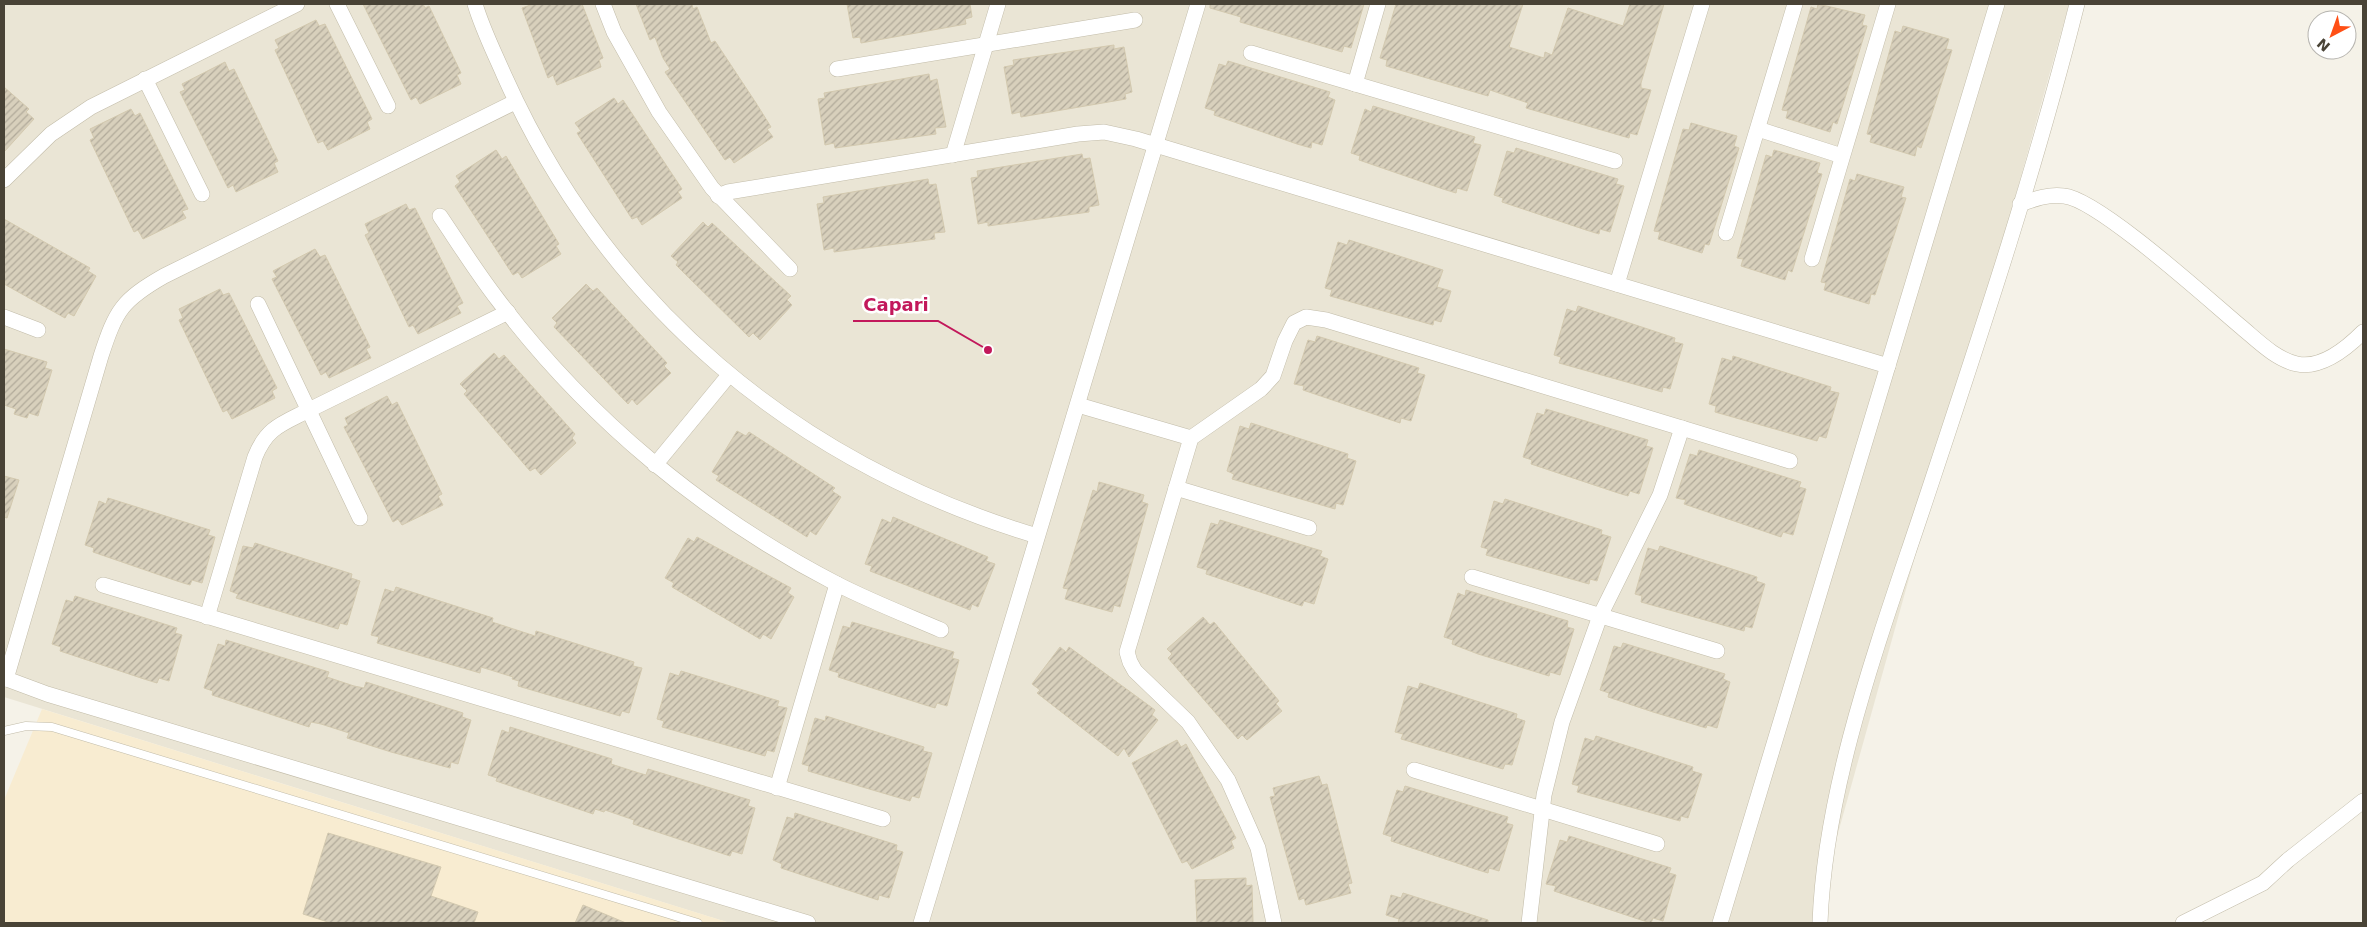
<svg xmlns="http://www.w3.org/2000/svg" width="2367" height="927" font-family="'DejaVu Sans',sans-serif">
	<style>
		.residential { fill: #eae5d5 }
		.commercial { fill: #f8ecd1 }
		.building { fill: url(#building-hatch); stroke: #d3c9af }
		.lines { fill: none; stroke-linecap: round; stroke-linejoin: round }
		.lane-casing { stroke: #c2bca9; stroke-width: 9 }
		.street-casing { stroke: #c2bca9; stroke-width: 16 }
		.lane { stroke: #fff; stroke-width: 8 }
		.street { stroke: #fff; stroke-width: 15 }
		.leader { fill: none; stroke: #c2185b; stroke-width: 2 }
		.callout-dot { fill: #c2185b; stroke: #fff; stroke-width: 2 }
		.callout-label { font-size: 18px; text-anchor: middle; font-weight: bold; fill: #c2185b; stroke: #fff; stroke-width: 5; stroke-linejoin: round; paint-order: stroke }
	</style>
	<defs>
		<pattern id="building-hatch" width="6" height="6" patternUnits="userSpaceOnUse" patternTransform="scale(1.25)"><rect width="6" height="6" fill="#d8d0bc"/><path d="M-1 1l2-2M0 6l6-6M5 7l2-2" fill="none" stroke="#b1aa9a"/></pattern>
	</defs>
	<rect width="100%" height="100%" fill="#f5f2e8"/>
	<!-- residential -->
	<path class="residential" d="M4,4H2069L1813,923H730L4,697Z"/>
	<!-- commercial -->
	<path class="commercial" d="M42,709L730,923H4V800Z"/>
	<!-- building -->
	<g class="building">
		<path d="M363,4H423L425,8L429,6L461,73L457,75L461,84L420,104L416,97L411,100Z"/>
		<path d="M533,4H582L603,58L599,60L601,67L557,85L553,75L548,78L522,8Z"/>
		<path d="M636,4H692L693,9L697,7L711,43L715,41L756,103L771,127L767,129L773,137L734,163L730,157L725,160L665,72L670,69L663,58L655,37L650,40Z"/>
		<path d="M847,4H970L972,17L965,19L966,24L861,43L860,37L853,38Z"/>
		<path d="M1210,4H1364L1351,48L1344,46L1342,52L1240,22L1241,17L1210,8Z"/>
		<path d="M1396,4H1523L1509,47L1544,58L1545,52L1552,55L1568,8L1623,26L1630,4H1664L1641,83V88L1651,90L1637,135L1630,133L1629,138L1526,108L1528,103L1490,90L1488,96L1386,66L1387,60L1380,58Z"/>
		<path d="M1818,4L1865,15L1862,25L1867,26L1837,124L1833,122L1830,132L1786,118L1788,111L1782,110L1811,7L1817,9Z"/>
		<path d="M316,20L319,26L325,24L372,119L367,122L370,129L328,150L323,141L318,143L275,50L279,48L275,40Z"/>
		<path d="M1903,26L1949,39L1946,49L1952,50L1921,148L1917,146L1915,156L1870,142L1872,135L1867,134L1895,31L1901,33Z"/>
		<path d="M1114,45V49L1124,47L1132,92L1125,94L1126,99L1021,117L1020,112L1012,114L1004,67L1014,65L1013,60Z"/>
		<path d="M1228,61L1330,92L1328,97L1335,100L1322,145L1312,142L1311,148L1297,144L1214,115L1215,111L1205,108L1219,64L1226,66Z"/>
		<path d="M225,62L229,71L234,69L278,161L274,163L278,172L236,192L233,185L228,188L180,92L185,90L182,84Z"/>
		<path d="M929,74L930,81L937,79L946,127L935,128L936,134L835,148L834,143L825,145L818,99L825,98L824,93Z"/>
		<path d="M4,87L29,109L26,112L34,119L4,152Z"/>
		<path d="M614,98L618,104L623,100L682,189L678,192L682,198L642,225L637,217L632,219L577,133L581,131L575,123Z"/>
		<path d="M1373,106L1475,137L1473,143L1481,145L1467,191L1457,188L1456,193L1443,189L1359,160L1360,156L1351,153L1365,109L1371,112Z"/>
		<path d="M131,109L135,116L140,113L188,209L182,211L186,218L143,239L138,230L134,232L90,140L94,138L90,129Z"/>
		<path d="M1691,123L1737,136L1734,146L1739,148L1709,245L1705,244L1702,253L1658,239L1660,232L1654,231L1683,129L1689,130Z"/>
		<path d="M1516,148L1618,179L1616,184L1624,186L1610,232L1600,229L1599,234L1586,230L1502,202L1503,198L1494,195L1507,151L1514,153Z"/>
		<path d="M496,150L502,159L506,156L559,244L556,246L561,254L522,278L518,272L513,275L455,186L460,182L456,176Z"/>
		<path d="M1774,150L1820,163L1817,173L1822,174L1792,272L1788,270L1785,280L1741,266L1743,259L1737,258L1766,155L1772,157Z"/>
		<path d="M1082,154L1083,159L1090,158L1099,205L1089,207V212L988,226V222L978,224L971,178L978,177L977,171Z"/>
		<path d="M1857,174L1904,187L1901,197L1906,198L1875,295L1871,294L1869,304L1824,290L1826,283L1821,282L1850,179L1855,181Z"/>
		<path d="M928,179L929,185L936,184L945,232L934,233L935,239L834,252V248L824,250L817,204L824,203L823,197Z"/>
		<path d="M406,204L409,210L415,208L463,303L457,306L461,313L418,334L413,325L409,327L365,235L369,233L365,224Z"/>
		<path d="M4,219L90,268L88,271L96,276L74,316L68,313L65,318L4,284Z"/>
		<path d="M703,222L708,227L712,223L791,296L787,300L792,305L760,340L753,333L749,337L676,265L678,262L671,256Z"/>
		<path d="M1349,240L1443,270L1437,287L1451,291L1441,322L1434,320L1433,325L1330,296L1332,290L1325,288L1338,242L1347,245Z"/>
		<path d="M315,249L320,257L325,255L370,347L366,349L371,358L329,378L326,372L321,375L272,279L277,277L273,271Z"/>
		<path d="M586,284L593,291L597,288L667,363L664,366L671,373L637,405L632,399L628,404L554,327L557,323L552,318Z"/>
		<path d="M220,289L223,295L229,293L277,388L272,391L275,398L232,419L227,410L223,412L179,320L183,318L179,309Z"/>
		<path d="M1578,306L1675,338L1674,342L1683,344L1670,389L1663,387L1662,392L1559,363L1561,357L1554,355L1567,309L1576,312Z"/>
		<path d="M1317,336L1419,368L1417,373L1425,375L1411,421L1401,418L1400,423L1303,390L1304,386L1294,384L1308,340L1315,342Z"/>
		<path d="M4,349L47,362L45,368L52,370L38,416L29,413L27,418L14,414L16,409L4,405Z"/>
		<path d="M494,353L499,359L504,355L575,434L572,438L576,443L541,475L535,468L530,471L464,394L467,391L460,384Z"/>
		<path d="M1733,356L1831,387L1830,391L1839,393L1826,438L1819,436L1817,441L1715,412L1716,406L1709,404L1722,358L1732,361Z"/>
		<path d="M387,396L392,405L397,402L442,494L438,496L443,505L402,525L398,519L393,522L344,427L348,425L345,418Z"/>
		<path d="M1546,409L1648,440L1646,446L1653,448L1639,494L1630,491L1628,496L1615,492L1531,464L1532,460L1523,457L1537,413L1544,415Z"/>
		<path d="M1251,423L1348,454L1347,458L1356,461L1343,505L1336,503L1335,509L1232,479L1234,474L1227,471L1240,426L1249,429Z"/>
		<path d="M737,431L746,436L749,432L835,488L832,491L841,497L816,535L810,531L807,537L716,480L719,476L712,472Z"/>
		<path d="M1699,450L1801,482L1799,487L1806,489L1793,535L1783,532L1781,537L1684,504L1686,500L1676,498L1690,454L1697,456Z"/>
		<path d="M4,476L19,480L7,518L4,517Z"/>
		<path d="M1099,482L1144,495L1142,502L1148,504L1120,607L1114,605L1112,612L1065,599L1068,589L1063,588L1093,490L1097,492Z"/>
		<path d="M108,498L210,530L208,535L215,537L202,583L192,580L190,585L177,581L93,552L94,548L85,545L99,501L106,504Z"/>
		<path d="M1505,499L1602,530L1601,534L1611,537L1597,581L1590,579L1589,584L1486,555L1488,549L1481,547L1494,501L1503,504Z"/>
		<path d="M893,517L988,557L986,561L995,564L978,607L972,604L970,610L870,571L872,566L865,564L882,519L891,523Z"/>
		<path d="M1220,520L1322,551L1320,556L1328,559L1314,604L1304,601L1302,606L1206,574L1207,570L1197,567L1211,523L1218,525Z"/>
		<path d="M697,537L791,588L788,593L794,597L771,639L763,634L760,639L672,587L674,583L665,578L688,538L694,542Z"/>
		<path d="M255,543L352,574L351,578L360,581L347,625L340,623L338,629L236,598L238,594L230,591L243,546L253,548Z"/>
		<path d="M1660,546L1757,577L1756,581L1765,584L1752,628L1745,626L1744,631L1641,602L1642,596L1635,594L1648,548L1658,551Z"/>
		<path d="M396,587L493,618L492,622L535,636L536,631L634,662L633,666L642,668L629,713L622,711L620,716L518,686L519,681L512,679L513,677L481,667L480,673L377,643L379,637L371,635L385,589L394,592Z"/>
		<path d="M1466,590L1568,621L1567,627L1574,629L1560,675L1550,672L1549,676L1478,654L1452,644L1453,640L1444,637L1458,593L1465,596Z"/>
		<path d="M75,596L177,628L175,633L182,635L169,681L159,678L157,683L144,679L60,651L61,647L52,644L66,600L73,602Z"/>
		<path d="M1203,617L1210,625L1214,622L1279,701L1276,704L1282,711L1247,740L1242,735L1238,739L1168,658L1172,654L1167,649Z"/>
		<path d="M852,622L954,652L952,658L959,660L947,706L937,703L935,708L922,704L838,677L839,673L829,670L843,626L850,628Z"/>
		<path d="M226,640L329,672L327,677L354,686L364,688L366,682L463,713L462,717L471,720L458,764L451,762L450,768L391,752L347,738L349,733L321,724L311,722L309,727L212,695L213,691L204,688L218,644L225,646Z"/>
		<path d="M1623,643L1725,674L1723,679L1730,682L1717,728L1707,725L1706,728L1653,712L1608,697L1609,693L1600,690L1614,646L1621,648Z"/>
		<path d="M1060,647L1066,652L1069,647L1155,710L1152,715L1158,720L1129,757L1124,748L1118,756L1037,693L1040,690L1032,684Z"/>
		<path d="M681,671L779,701L777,706L787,708L774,752L767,750L765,756L662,727L664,721L657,719L670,673L679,676Z"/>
		<path d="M1420,683L1517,714L1516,718L1525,721L1512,765L1505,764L1503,769L1401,739L1403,734L1395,732L1408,686L1418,689Z"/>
		<path d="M826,716L924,747L923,751L932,753L919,798L912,796L910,801L808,771L809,766L802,764L815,718L825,721Z"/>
		<path d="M510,727L612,759L611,764L639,773L646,775L648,769L750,800L748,806L755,808L742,854L732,851L730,856L633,824L634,820L605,810L604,812L595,809L593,814L496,781L497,778L488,775L502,730L509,733Z"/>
		<path d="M1596,736L1693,767L1692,771L1702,774L1688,818L1681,816L1680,821L1577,792L1579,786L1572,784L1585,738L1594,741Z"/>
		<path d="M1177,740L1181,747L1186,744L1236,838L1231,841L1234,848L1192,869L1187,861L1182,863L1132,763Z"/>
		<path d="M1319,776L1322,785L1327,784L1352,883L1348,884L1351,893L1306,905L1304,898L1299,900L1270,797L1275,796L1273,788Z"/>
		<path d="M1405,786L1508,817L1506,823L1513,825L1499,871L1489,868L1488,873L1475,869L1391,841L1392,837L1383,834L1397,790L1403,792Z"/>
		<path d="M795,813L897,845L896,850L903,852L889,898L879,895L878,900L781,868L782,864L773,860L787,817L794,819Z"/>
		<path d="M328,833L441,867L431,896L478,912L474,923H331L303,914Z"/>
		<path d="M1569,836L1671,868L1669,873L1676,875L1663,921L1653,918L1651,923L1638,919L1554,891L1556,886L1546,884L1560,840L1567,842Z"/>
		<path d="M1246,878V886L1252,885L1253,923H1197L1195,880Z"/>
		<path d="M1403,893L1488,920V923H1398L1399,919L1386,915L1391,895L1401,898Z"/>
		<path d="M583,905L626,923H575Z"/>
	</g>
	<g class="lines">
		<!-- lane casing -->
		<g class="lane-casing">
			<path id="lane" d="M4,731L26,726L52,727L698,923"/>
		</g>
		<!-- street casing -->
		<g class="street-casing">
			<g id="street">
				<path d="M337,4L388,106"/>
				<path d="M475,4C482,28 494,52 504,75C607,306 795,463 1037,536"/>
				<path d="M603,4L614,32L659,112L712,188L790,269"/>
				<path d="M1251,53L1615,161"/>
				<path d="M837,69L1135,20"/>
				<path d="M145,79L202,194"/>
				<path d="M1355,84L1378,4"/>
				<path d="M1758,129L1842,156"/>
				<path d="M953,155L998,4"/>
				<path d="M4,180L51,134L91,107L297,4"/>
				<path d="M718,196L728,192L1078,134L1104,132L1136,139L1888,366"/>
				<path d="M2020,204C2035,199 2048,194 2064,196C2098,199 2209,300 2240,326C2257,340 2275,359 2297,364C2321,369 2347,348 2363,332"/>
				<path d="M440,216C459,244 477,273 498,300C587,418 705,516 837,584C870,601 906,615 941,630"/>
				<path d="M1726,233L1795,4"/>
				<path d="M1812,259L1888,4"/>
				<path d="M1617,284L1702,4"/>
				<path d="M258,304L360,518"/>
				<path d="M4,317L38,330"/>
				<path d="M1078,405L1191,438"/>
				<path d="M655,465L729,375"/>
				<path d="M1176,488L1309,528"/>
				<path d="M1472,577L1717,651"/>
				<path d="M103,585L883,819"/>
				<path d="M207,617L255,457C267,427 282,424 309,410L508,312"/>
				<path d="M4,678L47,694L808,923"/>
				<path d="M6,679L101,356C116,310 122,300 164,276L515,102"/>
				<path d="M1414,770L1657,844"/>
				<path d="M777,788L837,584"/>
				<path d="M921,923L1198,4"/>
				<path d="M1274,923L1258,848L1228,780L1188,722L1135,671L1130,662L1127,652L1191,438L1261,389L1273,376L1285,341L1294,323L1306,317L1326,320L1790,461"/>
				<path d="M1529,923L1544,795L1562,722L1600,616L1660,495L1682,428"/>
				<path d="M1720,923L1997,4"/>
				<path d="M1820,923C1825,786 1878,643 1921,514C1977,345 2034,176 2077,4"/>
				<path d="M2183,923L2263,883L2288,860L2363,801"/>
			</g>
		</g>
		<!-- lane -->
		<use href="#lane" class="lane"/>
		<!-- street -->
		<use href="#street" class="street"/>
	</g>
	<!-- callouts -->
	<path class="leader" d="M988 350L938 321H853"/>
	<circle class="callout-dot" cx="988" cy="350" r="5"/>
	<g class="callout-label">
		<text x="896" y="311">Capari</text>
	</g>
	<!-- border -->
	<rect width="2367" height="927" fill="none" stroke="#494336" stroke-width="10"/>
	<!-- north arrow -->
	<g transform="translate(2332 35) rotate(221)"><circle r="24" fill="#ffffff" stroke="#b6b4af"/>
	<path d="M0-4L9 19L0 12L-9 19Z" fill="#ff4f15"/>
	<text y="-8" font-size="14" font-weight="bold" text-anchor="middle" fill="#494336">N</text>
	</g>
</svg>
